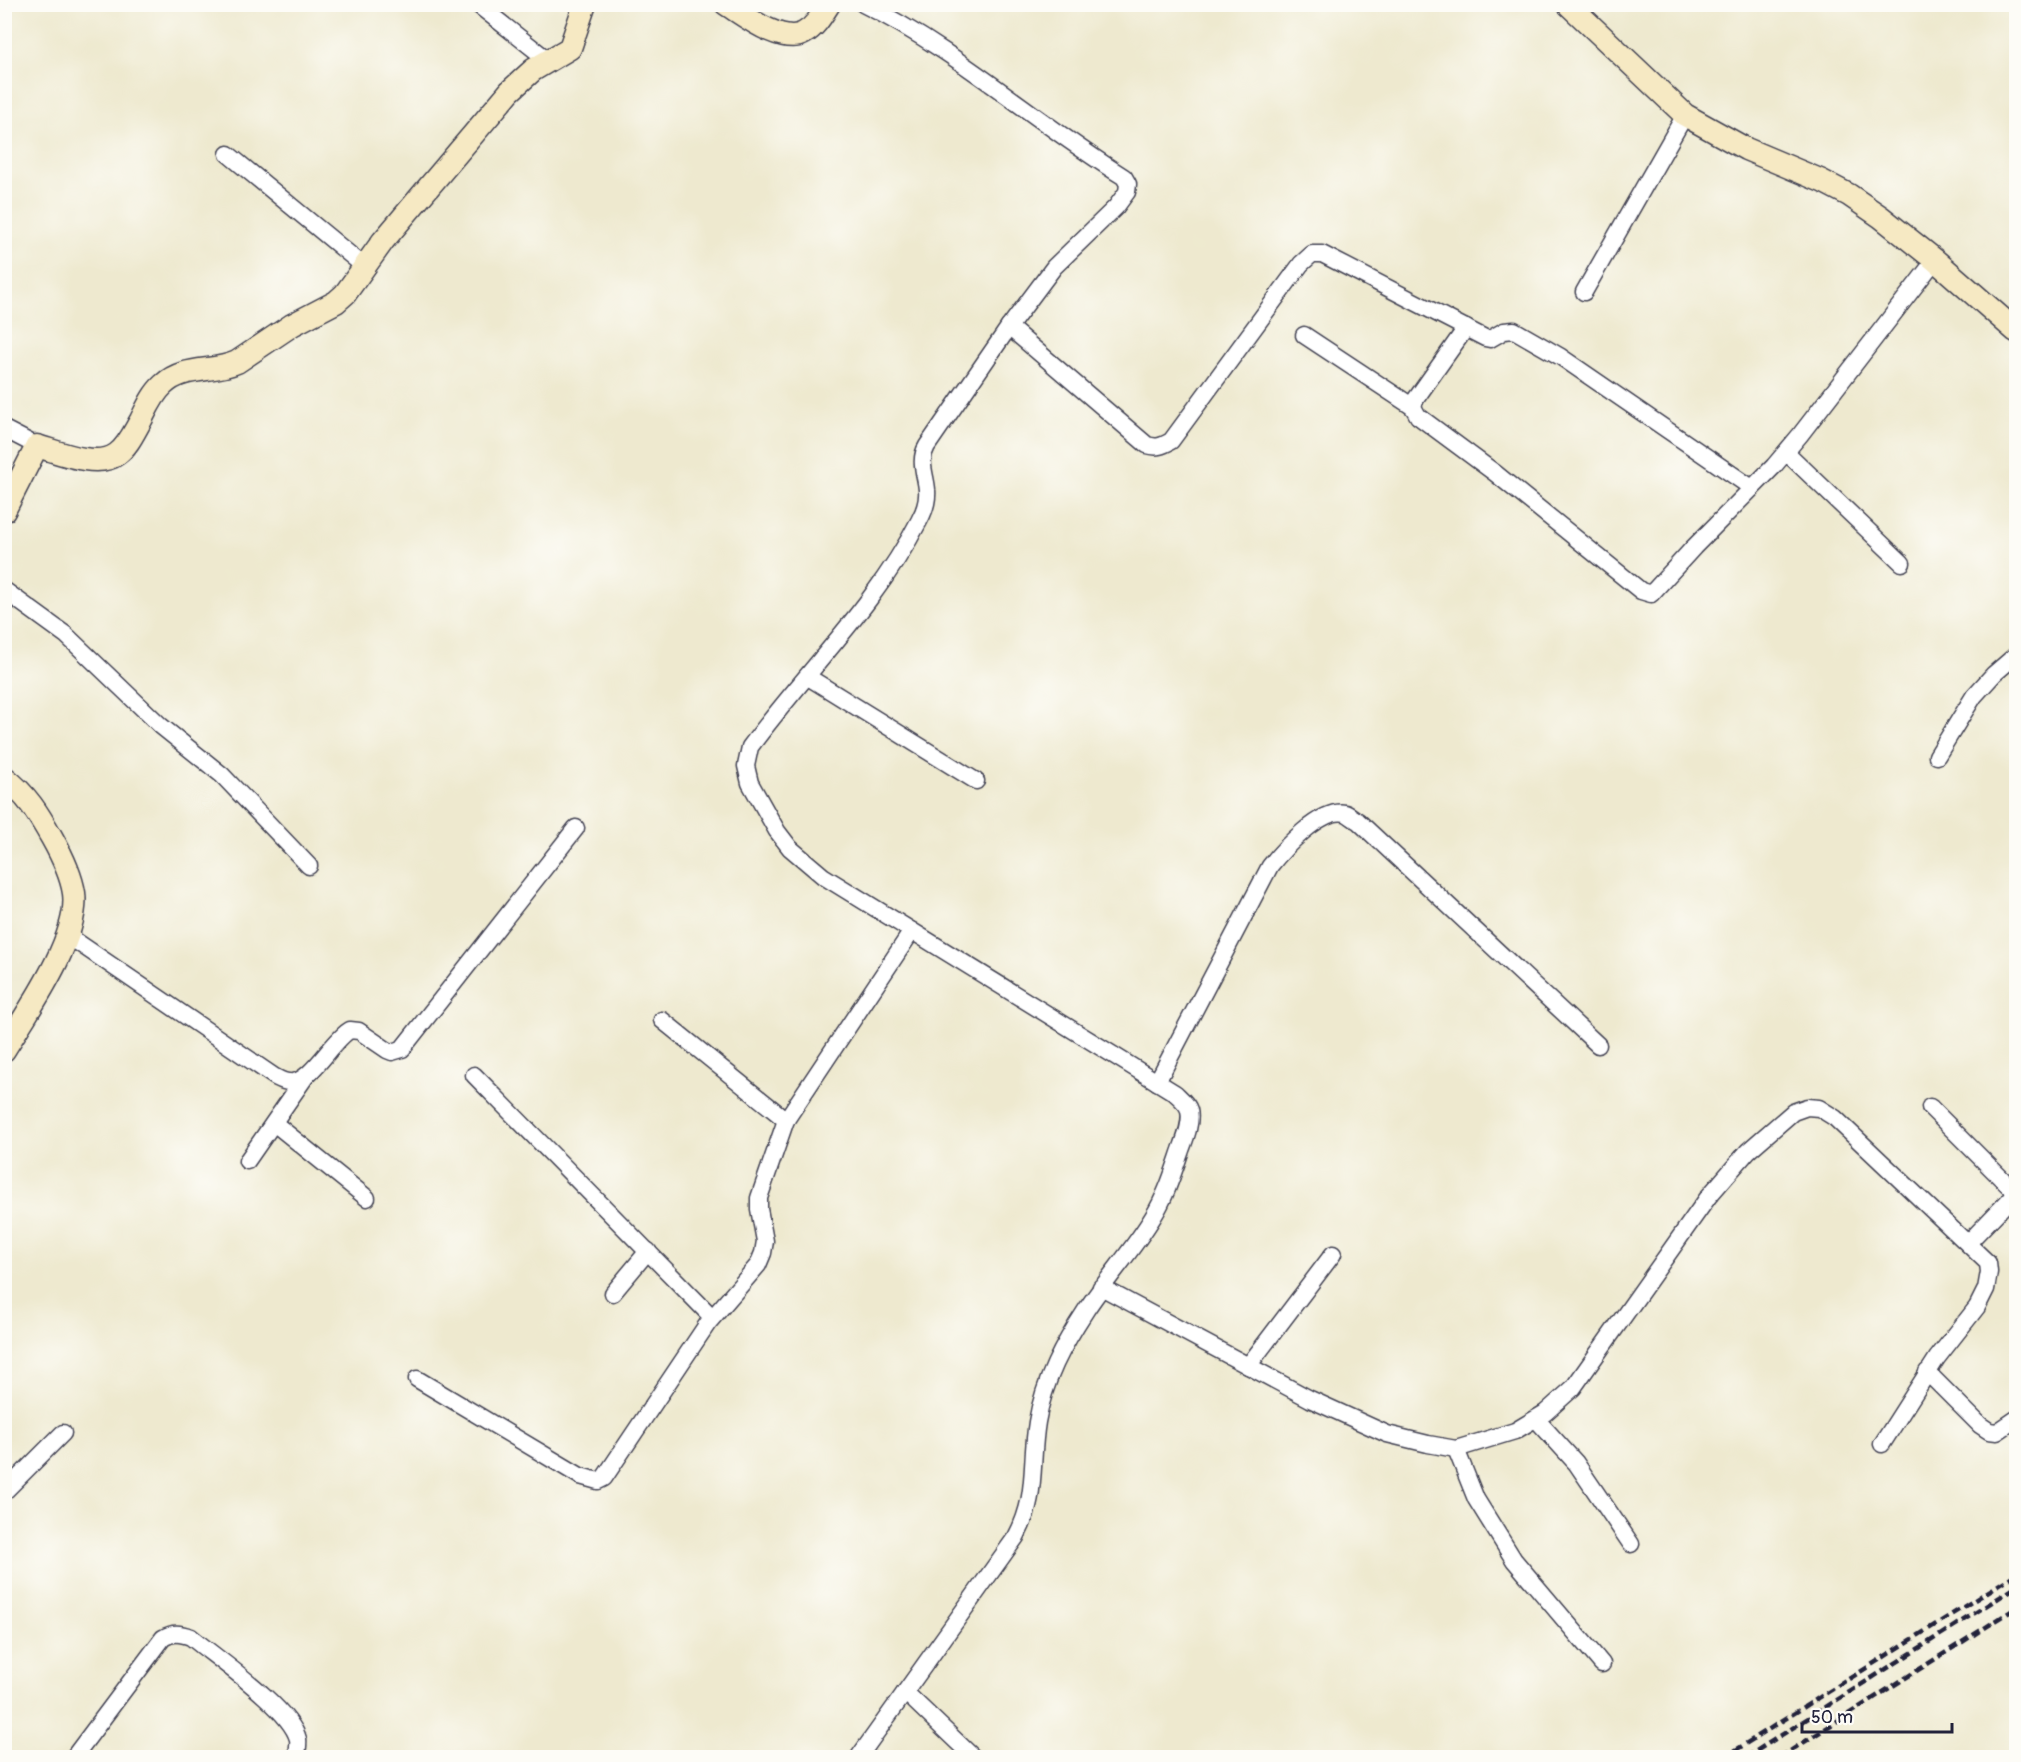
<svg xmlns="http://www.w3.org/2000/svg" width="2021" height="1762" font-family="Pangolin,sans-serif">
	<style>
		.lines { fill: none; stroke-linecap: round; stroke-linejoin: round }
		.street-casing { stroke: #414051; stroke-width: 19 }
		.secondary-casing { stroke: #414051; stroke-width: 25 }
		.street { stroke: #fff; stroke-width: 16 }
		.secondary { stroke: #f6e9c3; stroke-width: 22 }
		.rail { stroke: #22223b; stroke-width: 4.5; stroke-dasharray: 9 4.5; stroke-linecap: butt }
	</style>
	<rect width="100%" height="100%" fill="#fdfcf7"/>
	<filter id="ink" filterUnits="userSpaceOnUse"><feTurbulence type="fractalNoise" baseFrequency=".0167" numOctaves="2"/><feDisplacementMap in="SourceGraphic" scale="12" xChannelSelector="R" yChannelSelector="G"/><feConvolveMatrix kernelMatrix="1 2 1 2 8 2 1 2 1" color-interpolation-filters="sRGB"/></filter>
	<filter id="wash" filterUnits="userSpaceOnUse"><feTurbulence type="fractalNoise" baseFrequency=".008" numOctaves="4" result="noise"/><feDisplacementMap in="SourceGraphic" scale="24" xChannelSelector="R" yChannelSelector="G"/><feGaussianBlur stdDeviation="1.35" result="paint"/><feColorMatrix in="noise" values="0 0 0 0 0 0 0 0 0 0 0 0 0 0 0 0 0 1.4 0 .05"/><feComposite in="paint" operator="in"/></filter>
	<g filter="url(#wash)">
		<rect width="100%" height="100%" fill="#eee9cf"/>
	</g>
	<g filter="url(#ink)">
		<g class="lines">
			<!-- street casing -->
			<g class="street-casing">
				<g id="street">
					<path d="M477,4L549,61"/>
					<path d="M228,154L365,267"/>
					<path d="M1584,292L1685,115"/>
					<path d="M1009,327L1147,445C1157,448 1162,446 1171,441L1301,264L1312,254H1322L1485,338L1490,339L1504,331L1514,330L1561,357L1752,488"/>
					<path d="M1466,328L1415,400L1413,407L1418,416L1495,473L1641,591L1651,594L1694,547L1774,466L1800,435L1935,260"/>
					<path d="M1304,335L1413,407"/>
					<path d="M4,429L37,446"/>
					<path d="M1786,452L1902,563"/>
					<path d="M4,590L66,635L161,726L222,775L309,866"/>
					<path d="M808,677L976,781"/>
					<path d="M1937,756L1974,696L1994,674L2016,655"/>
					<path d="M67,935L275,1077C279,1079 284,1082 289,1082C310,1085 332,1040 350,1030L359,1031L387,1050L392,1052L402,1049L576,828"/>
					<path d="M662,1020L786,1120"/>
					<path d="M474,1075L712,1317"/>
					<path d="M1157,1082L1270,866C1283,849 1321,808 1345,813C1349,814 1354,819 1358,821L1598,1045"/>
					<path d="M1930,1107L2016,1193"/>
					<path d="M274,1123L367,1198"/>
					<path d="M247,1161L306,1076"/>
					<path d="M1968,1243L2016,1193"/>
					<path d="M1101,1287L1310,1399L1387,1434L1428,1444L1456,1449L1515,1431L1545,1413L1573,1388L1709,1196L1748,1151L1793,1112L1807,1107L1819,1108L1835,1118L1988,1263L1989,1272L1986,1289L1977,1307L1937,1358L1882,1444"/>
					<path d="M613,1293L648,1251"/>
					<path d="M1248,1366L1333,1254"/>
					<path d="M1927,1372L1980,1425L1989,1431L1997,1432L2016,1419"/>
					<path d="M417,1379L580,1476L598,1481L604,1478L708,1323L758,1265L763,1253L765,1241L759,1209V1198L786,1120L912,931"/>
					<path d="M1536,1419L1576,1463L1631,1544"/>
					<path d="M1456,1449L1476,1499L1514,1560L1602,1664"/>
					<path d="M4,1492L63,1433"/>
					<path d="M905,1692L974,1758"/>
					<path d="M73,1758L163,1638C173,1632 180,1633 191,1637C216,1658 290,1708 298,1739C299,1744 297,1752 297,1758"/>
					<path d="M858,1758L1016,1537C1038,1496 1030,1465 1037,1422C1044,1380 1063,1345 1086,1310C1107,1278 1133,1250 1153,1217C1166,1196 1173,1173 1181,1150C1185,1139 1192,1123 1189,1110C1187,1103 1180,1098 1175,1093L823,876L790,848L777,831L750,783L746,766L750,747C806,671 876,605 919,521C924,512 928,501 927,490C926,475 918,461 927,446L1009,327L1054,267L1116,207L1127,192L1128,184L1124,177C1035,122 957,50 863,4"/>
				</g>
			</g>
			<!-- secondary casing -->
			<g class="secondary-casing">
				<g id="secondary">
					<path d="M726,4C745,16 782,45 804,33C815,27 822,15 829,4"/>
					<path d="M1568,4L1685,115L1746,149L1822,181L1849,195L1881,217L1935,260L2016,331"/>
					<path d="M4,511L37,446C58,452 98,469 117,454C128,446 134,432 141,420C147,408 153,394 163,385C184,365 213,373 237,362L292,325L336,302L345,294L383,241L510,91L533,70L570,48L585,4"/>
					<path d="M4,777C27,795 38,813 52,838C61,854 71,874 74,893C80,938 28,1011 4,1050"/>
				</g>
			</g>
			<!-- street -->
			<use href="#street" class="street"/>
			<!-- secondary -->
			<use href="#secondary" class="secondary"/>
			<!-- rail -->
			<g class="rail">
				<path d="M1723,1758L2016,1574"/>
				<path d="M1745,1758L2016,1587"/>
				<path d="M1779,1758L2016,1608"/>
			</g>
		</g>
	</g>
	<!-- margin -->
	<rect width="2021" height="1762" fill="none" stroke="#fdfcf7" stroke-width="24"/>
	<!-- scale -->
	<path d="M1802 1723v9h150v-9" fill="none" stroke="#22223b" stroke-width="3"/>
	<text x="1811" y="1723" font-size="18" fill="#22223b" stroke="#fdfcf7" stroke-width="4.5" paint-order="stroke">50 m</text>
</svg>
